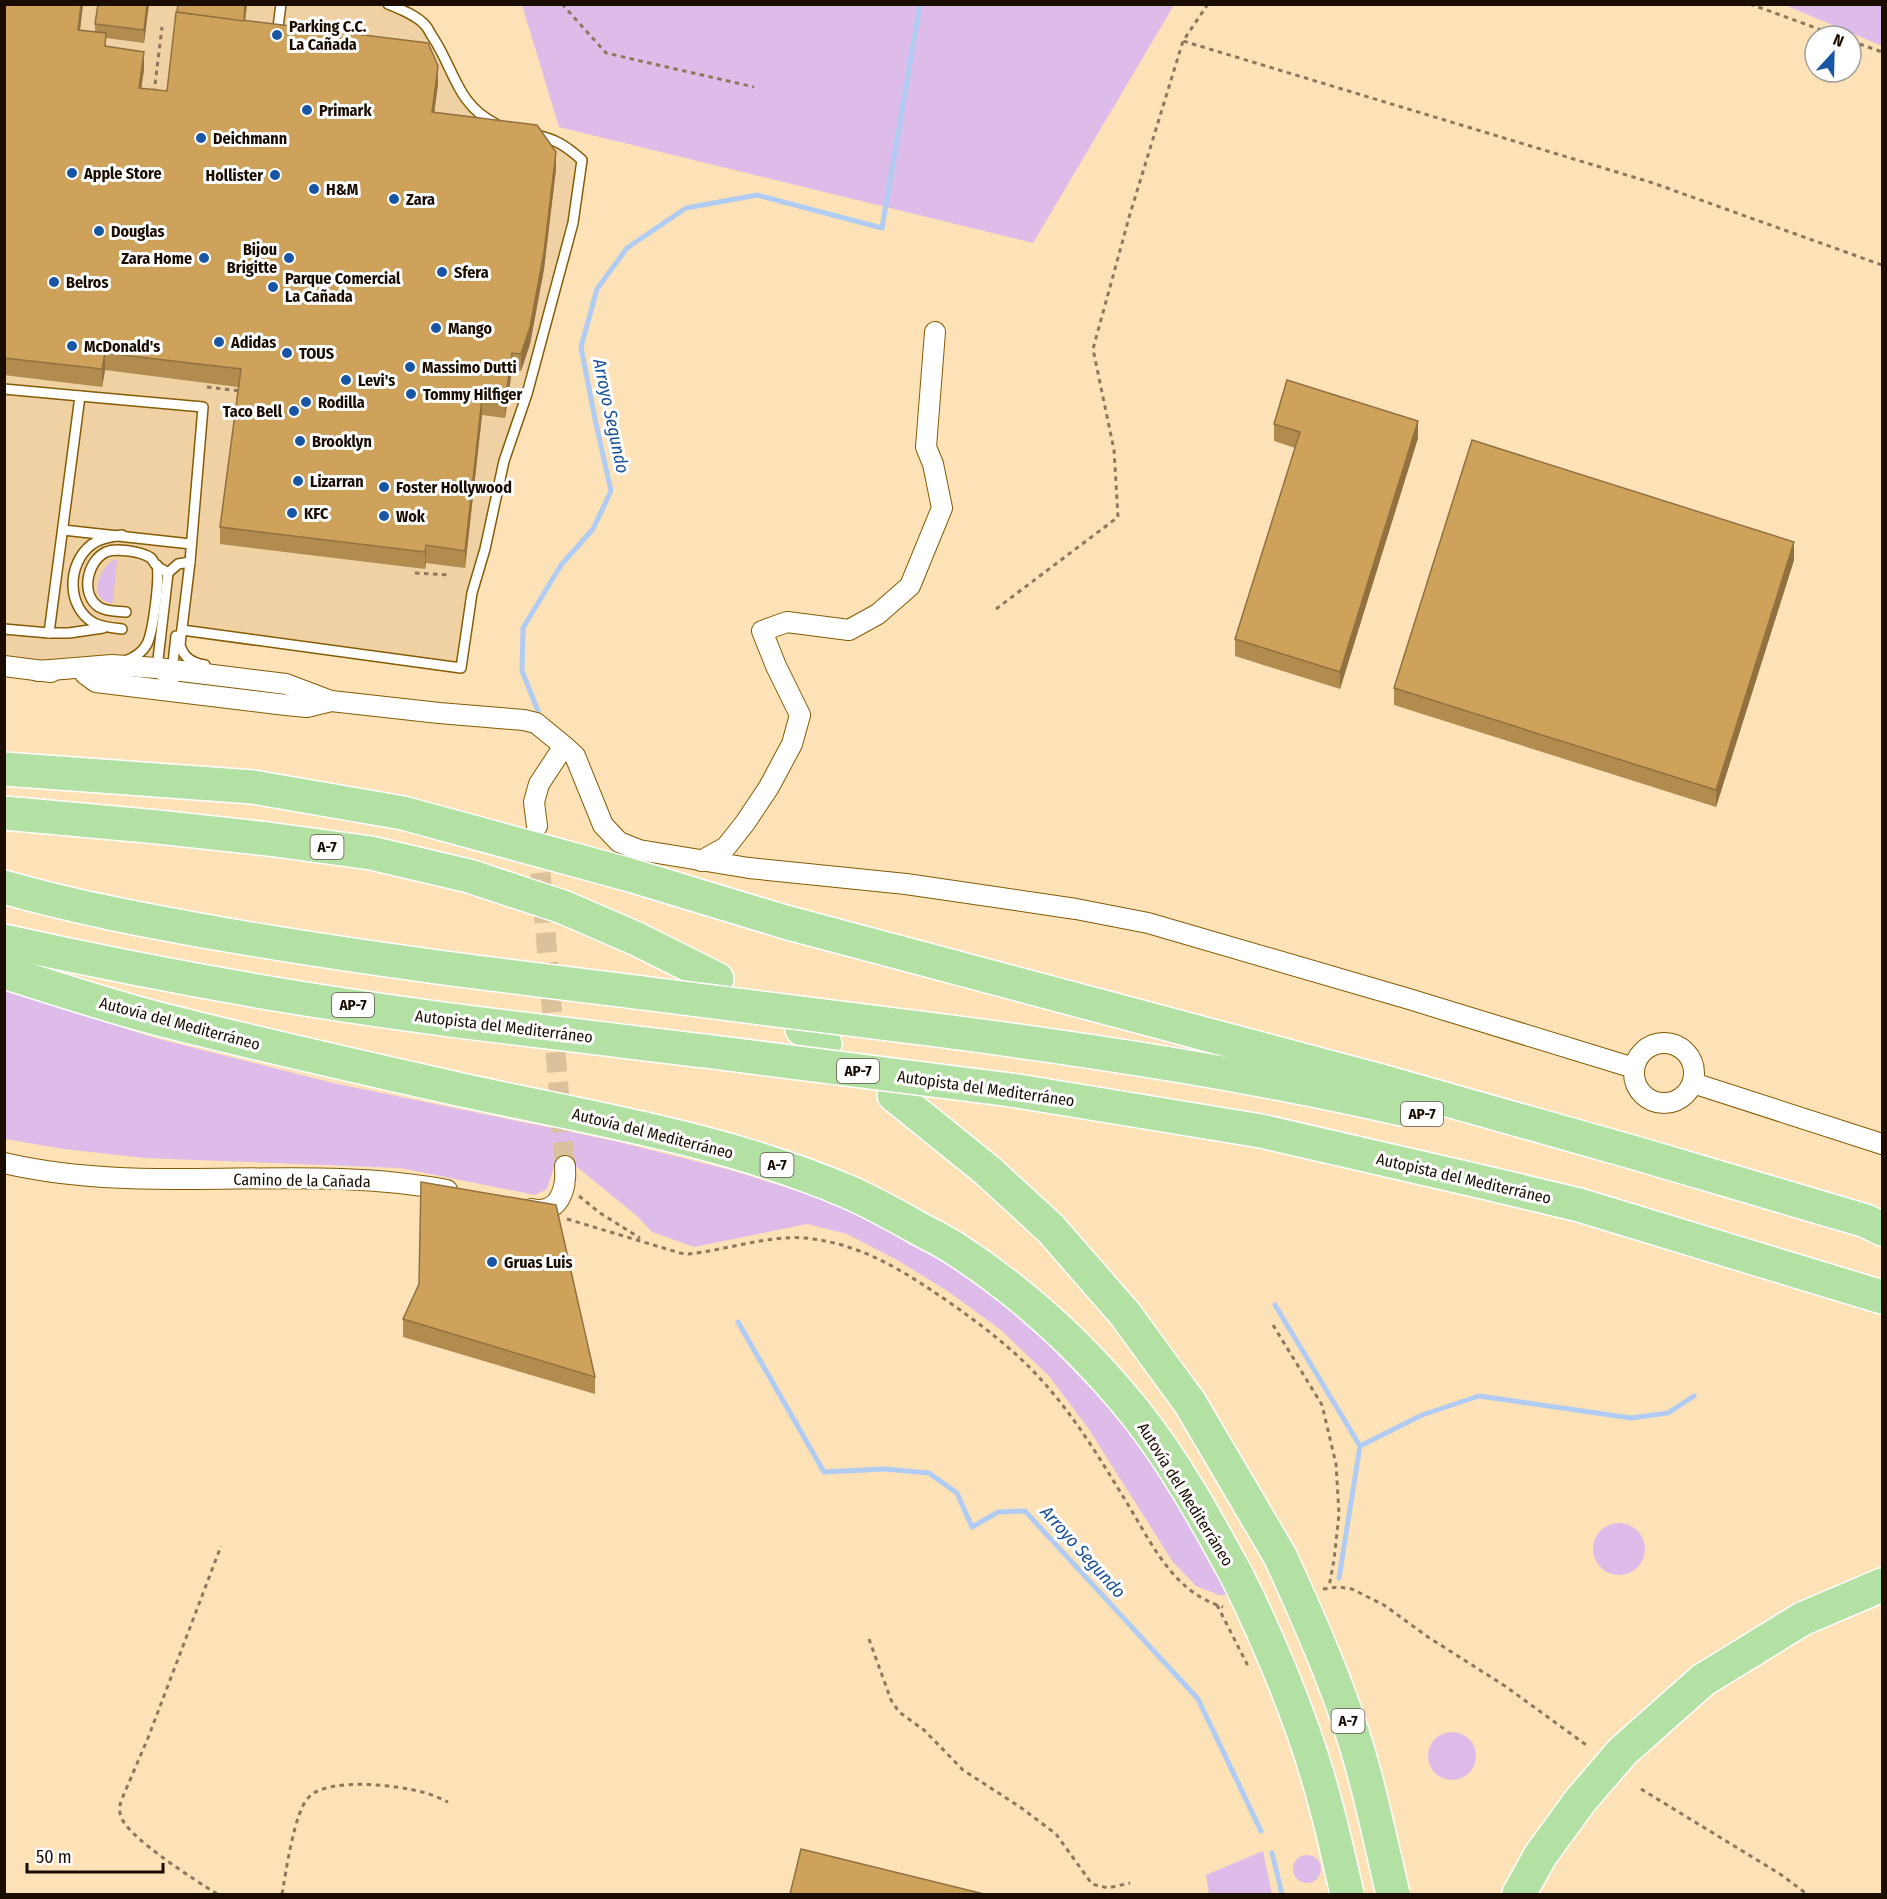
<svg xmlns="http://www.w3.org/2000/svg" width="1887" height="1899" font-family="'Fira Sans Condensed',sans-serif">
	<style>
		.built { fill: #efd1a4 }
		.green { fill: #debcea }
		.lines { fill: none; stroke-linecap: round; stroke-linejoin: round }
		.stream { stroke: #b1ccf2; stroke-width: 5 }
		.minor-tunnel { stroke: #dbc19c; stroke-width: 20; stroke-dasharray: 20 10; stroke-linecap: butt }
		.service-casing { stroke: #855b03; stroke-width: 12 }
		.minor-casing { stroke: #855b03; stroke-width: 22 }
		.motorway-casing { stroke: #fff; stroke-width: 36 }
		.path { stroke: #8d785d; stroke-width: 3; stroke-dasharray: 4.5 4.5; stroke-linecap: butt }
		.service { stroke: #fff; stroke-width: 9 }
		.minor { stroke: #fff; stroke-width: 20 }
		.motorway { stroke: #b3e0a3; stroke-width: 33 }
		.motorway-bridge-casing { stroke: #fff; stroke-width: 36; stroke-linecap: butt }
		.motorway-bridge { stroke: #b3e0a3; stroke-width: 33 }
		.wall { fill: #b28b4f }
		.shaded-wall { fill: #917140 }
		.building { fill: #cfa25c; stroke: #917140; stroke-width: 1.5 }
		.poi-dot { fill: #1855a5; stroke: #fff; stroke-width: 2 }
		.labels { text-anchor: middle; stroke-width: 6; stroke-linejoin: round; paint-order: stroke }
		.shield { fill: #fff; stroke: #5f564c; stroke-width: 1.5 }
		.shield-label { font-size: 15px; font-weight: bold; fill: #1a0d00 }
		.poi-label { font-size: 16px; font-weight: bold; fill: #1a0d00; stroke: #fff; text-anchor: start }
		.street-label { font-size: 16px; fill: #1a0d00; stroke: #fff }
		.water-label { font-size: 18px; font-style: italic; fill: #184f99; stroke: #fff }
	</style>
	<rect width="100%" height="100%" fill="#fde1b7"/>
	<!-- built -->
	<path class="built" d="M5,5H388L424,24L455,84L489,120L545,137L582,160L573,223L504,461L461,668L182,630L172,670L5,666Z"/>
	<!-- green -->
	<g class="green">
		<path d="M522,5V4L1174,5L1033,243L559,127Z"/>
		<path d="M1785,5H1882V46Z"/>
		<path d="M113,560H117L113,601L111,603C86,598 100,570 113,560Z"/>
		<path d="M4,990L155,1038L333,1083L619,1142L730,1170L827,1200L895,1232L968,1275L1026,1321L1081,1378L1125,1425L1166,1484L1233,1595H1219L1196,1586L1173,1562L1088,1428L1049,1376L1001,1330L949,1292L897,1260L847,1234L807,1224L694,1247L652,1232L637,1216L572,1163L554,1167L547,1189L535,1195L400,1168L145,1158L64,1149L5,1139Z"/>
		<circle cx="1619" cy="1549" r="26"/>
		<circle cx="1452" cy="1756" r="24"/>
		<path d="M1263,1851L1272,1894H1209L1206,1875Z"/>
		<circle cx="1307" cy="1869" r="14"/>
	</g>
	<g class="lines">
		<!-- stream -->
		<g class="stream">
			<path d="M538,711L522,671L523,628L561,565L593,529L611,491L595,419L581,347L597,289L627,248L686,208L757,195L882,228L920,4"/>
			<path d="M1275,1305L1360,1446"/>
			<path d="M738,1322L824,1472L885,1469L929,1473L957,1493L972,1527L998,1512L1025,1511L1198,1699L1261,1831"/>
			<path d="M1339,1578L1360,1446L1422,1415L1479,1396L1631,1418L1668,1413L1694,1396"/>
			<path d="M1272,1853L1282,1894"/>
		</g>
		<!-- minor-tunnel -->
		<path class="minor-tunnel" d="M538,843L565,1166"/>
		<!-- service casing -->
		<g class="service-casing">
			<g id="service">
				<path d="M388,4C400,9 416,15 425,25C428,28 430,33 432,36C455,70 456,104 496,124"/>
				<path d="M277,35L281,4"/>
				<path d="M4,389L80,396L49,633L4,629"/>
				<path d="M80,396L203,407L190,562L180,645C184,658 192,663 205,665"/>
				<path d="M63,530L191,544"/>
				<path d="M126,612C117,611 107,612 99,607C80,594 87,561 106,552C113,549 121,550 129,551C137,552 145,554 151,558C153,560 154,564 157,566C160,569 165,570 168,573"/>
				<path d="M122,629C113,628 102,627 94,623C66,607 67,564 91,545C100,538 111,537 122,535"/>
				<path d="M182,630L461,668L472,593L485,549L504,461L527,394L573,223L582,160C566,146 556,139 535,135"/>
				<path d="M49,633H69L103,628"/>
				<path d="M125,661C134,658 142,653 147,644C153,632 160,579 157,565"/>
				<path d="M172,673L176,636"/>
				<path d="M174,682L160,675L157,668L168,573L178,564L190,562"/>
			</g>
		</g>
		<!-- minor casing -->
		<g class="minor-casing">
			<g id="minor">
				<path d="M4,666L51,672"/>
				<path d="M38,671L112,665L157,668L286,684L331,701L439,713L524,720L536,723L564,746L539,784L534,802L537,826"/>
				<path d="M85,674L96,682L286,705L307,707L331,701"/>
				<path d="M564,746L575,756L603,825L619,842L639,850L749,868L906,884L1076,909L1148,923L1409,999L1634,1068"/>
				<path d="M701,861L726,847L745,823L769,787L792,744L800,715L776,666L762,631L787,622L849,630L878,614L910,586L942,508L933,464L926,447L935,332"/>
				<circle cx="1664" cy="1073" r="30"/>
				<path d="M1693,1083L1882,1144"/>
				<path d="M4,1163C150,1197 301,1162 447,1190"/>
				<path d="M531,1209C559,1216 567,1189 565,1166"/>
			</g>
		</g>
		<!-- motorway casing -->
		<g class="motorway-casing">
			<g id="motorway">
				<path d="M4,769L253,787L403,813L630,875L785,922L1381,1081L1639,1154L1866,1221L1882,1229"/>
				<path d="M4,813L158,827L268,839L371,853L469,876L563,907L637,939L717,979"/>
				<path d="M4,887C77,908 153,922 227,935C365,959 504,976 643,993"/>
				<path d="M4,941C90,960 176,977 263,992C409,1017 557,1033 705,1051"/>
				<path d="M4,972C57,989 109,1006 163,1020C265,1046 368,1069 471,1092C597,1119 726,1140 846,1191C870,1201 893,1214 916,1227C928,1234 942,1240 954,1248C1022,1292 1083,1348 1134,1411C1174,1461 1206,1519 1237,1576"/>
				<path d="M802,1029L825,1044"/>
				<path d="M952,1032C1102,1052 1253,1075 1401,1109"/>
				<path d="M1011,1090L1261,1131L1487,1183L1579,1205L1882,1297"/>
				<path d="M894,1095L988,1171L1051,1229L1125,1314L1190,1403L1280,1556"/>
				<path d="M1519,1894L1540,1856L1580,1801L1622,1752L1703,1680L1802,1619L1882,1585"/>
			</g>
		</g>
		<!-- path -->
		<g class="path">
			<path d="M562,4L606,53L754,87"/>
			<path d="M1208,4L1183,41L1653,183L1882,265"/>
			<path d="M1750,4L1838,36"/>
			<path d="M1851,41L1882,52"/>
			<path d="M154,93L162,27"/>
			<path d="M207,387L240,391"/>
			<path d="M415,573L449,575"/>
			<path d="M996,609L1118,517L1114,450L1093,349L1130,214L1183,41"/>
			<path d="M579,1196L600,1213L640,1238"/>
			<path d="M567,1219L680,1253L689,1254C725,1250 770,1235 805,1238C865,1244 908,1274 956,1307C988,1330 1019,1354 1045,1384C1077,1420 1102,1462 1127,1503C1152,1544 1173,1592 1223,1607"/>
			<path d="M1273,1325L1322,1405L1336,1464L1339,1514L1334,1560L1329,1587"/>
			<path d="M1323,1589L1339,1587L1352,1589L1384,1605L1428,1637L1505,1686L1589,1747"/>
			<path d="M1217,1605L1249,1668"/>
			<path d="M869,1639L891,1700L899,1712L924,1730L963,1770L1020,1807L1056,1834L1092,1884L1108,1888L1130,1883"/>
			<path d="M1641,1789L1780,1874L1807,1894"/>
			<path d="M217,1894C195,1880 132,1840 122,1819C119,1812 119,1808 121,1801L148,1738L221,1546"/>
			<path d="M282,1894C286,1873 294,1811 309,1797C328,1777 397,1785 422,1792C431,1794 439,1798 448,1802"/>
		</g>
		<!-- service -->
		<use href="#service" class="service"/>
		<!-- minor -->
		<use href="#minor" class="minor"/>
		<!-- motorway -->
		<use href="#motorway" class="motorway"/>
		<!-- motorway-bridge casing -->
		<g class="motorway-bridge-casing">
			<g id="motorway-bridge">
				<path d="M643,993L952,1032"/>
				<path d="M705,1051L1011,1090"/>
				<path d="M1280,1556C1304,1608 1328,1662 1347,1717C1367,1774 1379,1835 1393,1894"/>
				<path d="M1237,1576C1262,1626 1284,1678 1303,1731C1322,1784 1335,1840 1347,1894"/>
			</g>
		</g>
		<!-- motorway-bridge -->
		<use href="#motorway-bridge" class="motorway-bridge"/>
	</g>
	<!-- wall -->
	<g class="wall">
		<path d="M4,4H83L80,30L95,32V24L149,4L144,43L106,38V46L144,69L141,88L167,91L178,4H247L245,21L438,84L434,113L556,169L544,269L530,344L521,371L512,370L505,418L482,415L465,568L426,563L425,569L220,544V527L238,387L105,370L102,387L4,375Z"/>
		<path d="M1274,424L1418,438L1340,689L1235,656V639L1295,448L1274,441Z"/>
		<path d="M1794,560L1716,807L1394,705V688Z"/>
		<path d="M403,1319L595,1377V1394L403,1337Z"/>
	</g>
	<!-- shaded-wall -->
	<g class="shaded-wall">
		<path d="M81,4H83L78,47V30Z"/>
		<path d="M147,4H149L144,43V30Z"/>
		<path d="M245,4H247L243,38V25Z"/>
		<path d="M144,52V69L139,105V88Z"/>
		<path d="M438,66V84L432,130V112Z"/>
		<path d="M556,152V169L544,269L530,344L521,371V354Z"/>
		<path d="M105,353V370L102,387V369Z"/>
		<path d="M512,353V370L505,418V401Z"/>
		<path d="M482,398V415L465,568V551Z"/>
		<path d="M1418,421V438L1340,689V672Z"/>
		<path d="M1794,542V560L1716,807V790Z"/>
		<path d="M426,545V563L425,569V552Z"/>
	</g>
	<!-- building -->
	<g class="building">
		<path d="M4,4H81L78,30L106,33L105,46L144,52L139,88L167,91L176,12L428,43L438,66L432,112L537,125L556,152L544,252L530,327L521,354L512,353L505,401L482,398L465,551L426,545L425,552L220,527L241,369L105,353L102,369L4,358Z"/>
		<path d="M98,4H147L144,30L95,24Z"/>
		<path d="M178,4H245L244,21L177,12Z"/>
		<path d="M1287,380L1418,421L1340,672L1235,639L1300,432L1274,424Z"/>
		<path d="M1472,440L1794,542L1716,790L1394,688Z"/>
		<path d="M421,1182L556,1205L595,1377L403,1319L419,1284Z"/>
		<path d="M801,1849L984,1894H790Z"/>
	</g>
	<!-- markers -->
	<g class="poi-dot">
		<circle cx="277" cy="35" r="6"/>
		<circle cx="307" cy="110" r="6"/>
		<circle cx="201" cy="138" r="6"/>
		<circle cx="72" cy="173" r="6"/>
		<circle cx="275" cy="175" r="6"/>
		<circle cx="314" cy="189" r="6"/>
		<circle cx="394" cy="199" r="6"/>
		<circle cx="99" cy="231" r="6"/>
		<circle cx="204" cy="258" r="6"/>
		<circle cx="289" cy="258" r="6"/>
		<circle cx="442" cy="272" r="6"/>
		<circle cx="54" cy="282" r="6"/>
		<circle cx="273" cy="287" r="6"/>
		<circle cx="436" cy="328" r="6"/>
		<circle cx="219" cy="342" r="6"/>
		<circle cx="72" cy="346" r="6"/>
		<circle cx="287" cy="353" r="6"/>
		<circle cx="410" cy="367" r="6"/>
		<circle cx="346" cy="380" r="6"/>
		<circle cx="411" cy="394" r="6"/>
		<circle cx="306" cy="402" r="6"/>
		<circle cx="294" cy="411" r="6"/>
		<circle cx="300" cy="441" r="6"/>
		<circle cx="298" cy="481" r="6"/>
		<circle cx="384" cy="487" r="6"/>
		<circle cx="292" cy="513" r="6"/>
		<circle cx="384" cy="516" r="6"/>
		<circle cx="492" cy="1262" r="6"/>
	</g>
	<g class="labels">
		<!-- shield labels -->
		<g class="shield">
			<rect x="310.5" y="835" width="33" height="24" rx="4.5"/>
			<rect x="332" y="993" width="42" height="24" rx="4.5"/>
			<rect x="837" y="1059" width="42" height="24" rx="4.5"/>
			<rect x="1401" y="1102" width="42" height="24" rx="4.5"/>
			<rect x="760.5" y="1153" width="33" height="24" rx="4.5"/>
			<rect x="1331.5" y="1709" width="33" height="24" rx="4.5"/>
		</g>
		<g class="shield-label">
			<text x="327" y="852">A-7</text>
			<text x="353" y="1010">AP-7</text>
			<text x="858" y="1076">AP-7</text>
			<text x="1422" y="1119">AP-7</text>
			<text x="777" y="1170">A-7</text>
			<text x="1348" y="1726">A-7</text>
		</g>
		<!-- poi labels -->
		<g class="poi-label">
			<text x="289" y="32">Parking C.C.<tspan x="289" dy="18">La Cañada</tspan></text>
			<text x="319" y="116">Primark</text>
			<text x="213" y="144">Deichmann</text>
			<text x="84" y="179">Apple Store</text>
			<text x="263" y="181" text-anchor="end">Hollister</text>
			<text x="326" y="195">H&amp;M</text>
			<text x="406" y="205">Zara</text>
			<text x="111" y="237">Douglas</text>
			<text x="277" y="255" text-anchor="end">Bijou<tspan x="277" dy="18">Brigitte</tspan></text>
			<text x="192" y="264" text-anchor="end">Zara Home</text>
			<text x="454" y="278">Sfera</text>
			<text x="285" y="284">Parque Comercial<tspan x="285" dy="18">La Cañada</tspan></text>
			<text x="66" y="288">Belros</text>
			<text x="448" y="334">Mango</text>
			<text x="231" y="348">Adidas</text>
			<text x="84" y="352">McDonald's</text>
			<text x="299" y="359">TOUS</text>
			<text x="422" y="373">Massimo Dutti</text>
			<text x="358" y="386">Levi's</text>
			<text x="423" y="400">Tommy Hilfiger</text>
			<text x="318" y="408">Rodilla</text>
			<text x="282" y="417" text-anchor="end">Taco Bell</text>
			<text x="312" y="447">Brooklyn</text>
			<text x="310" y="487">Lizarran</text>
			<text x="396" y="493">Foster Hollywood</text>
			<text x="304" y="519">KFC</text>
			<text x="396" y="522">Wok</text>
			<text x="504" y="1268">Gruas Luis</text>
		</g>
		<!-- street labels -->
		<g class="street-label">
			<text transform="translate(180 1023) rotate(15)" y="6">Autovía del Mediterráneo</text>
			<text transform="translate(504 1026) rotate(7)" y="6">Autopista del Mediterráneo</text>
			<text transform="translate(986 1088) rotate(8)" y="6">Autopista del Mediterráneo</text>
			<text transform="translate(653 1133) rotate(14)" y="6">Autovía del Mediterráneo</text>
			<text transform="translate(1464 1178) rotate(13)" y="6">Autopista del Mediterráneo</text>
			<text transform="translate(302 1180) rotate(1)" y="6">Camino de la Cañada</text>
			<text transform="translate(1186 1494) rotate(58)" y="6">Autovía del Mediterráneo</text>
		</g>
		<!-- water labels -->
		<g class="water-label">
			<text transform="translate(611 416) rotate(78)" y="6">Arroyo Segundo</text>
			<text transform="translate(1083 1552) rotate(48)" y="6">Arroyo Segundo</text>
		</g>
	</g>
	<!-- border -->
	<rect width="1887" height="1899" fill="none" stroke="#1a0d00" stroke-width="12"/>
	<!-- north arrow -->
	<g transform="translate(1833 54) rotate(22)"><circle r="28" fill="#ffffff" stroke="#a39e99" stroke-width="1.5"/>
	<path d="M0-4.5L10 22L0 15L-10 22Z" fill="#1855a5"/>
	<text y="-9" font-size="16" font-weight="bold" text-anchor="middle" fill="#1a0d00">N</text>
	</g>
	<!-- scale -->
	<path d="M27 1863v9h136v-9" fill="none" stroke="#1a0d00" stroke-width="3"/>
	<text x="36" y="1863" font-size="18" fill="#1a0d00" stroke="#ffffff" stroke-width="4.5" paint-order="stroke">50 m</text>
</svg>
